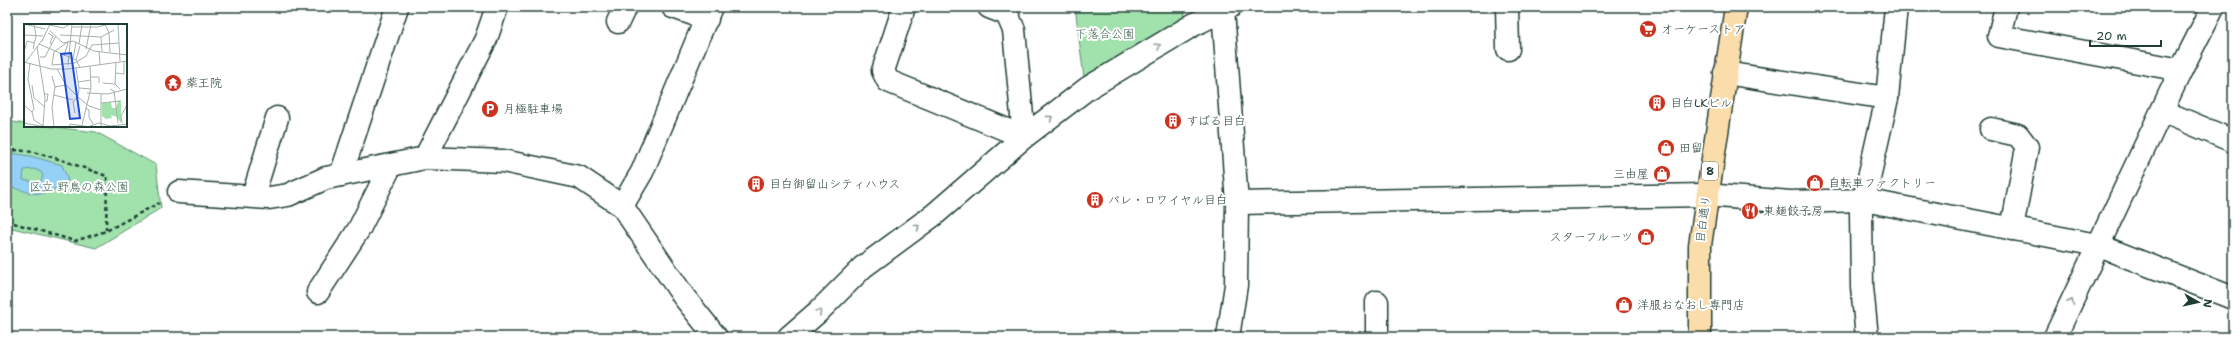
<svg xmlns="http://www.w3.org/2000/svg" width="2240" height="344" font-family="'Shantell Sans','Klee One',sans-serif">
	<style>
		.green { fill: #a1e2ac; stroke: #609070 }
		.water { fill: #95d1f6; stroke: #6696a8; fill-rule: evenodd }
		.lines { fill: none; stroke-linecap: round; stroke-linejoin: round }
		.minor-casing { stroke: #1f3d34; stroke-width: 25 }
		.major-casing { stroke: #1f3d34; stroke-width: 25 }
		.path { stroke: #1f3d34; stroke-width: 2.5; stroke-dasharray: 4 3; stroke-linecap: butt }
		.minor { stroke: #fff; stroke-width: 22 }
		.major { stroke: #fbddab; stroke-width: 22 }
		.oneway { stroke: #8f9e9a }
		.labels { text-anchor: middle; stroke-width: 4; stroke-linejoin: round; paint-order: stroke }
		.shield { fill: #fff; stroke: #627771; stroke-width: 1 }
		.shield-label { font-size: 11px; font-weight: bold; fill: #1f3d34 }
		.poi-label { font-size: 12px; fill: #1f3d34; stroke: #fff; text-anchor: start }
		.park-label { font-size: 12px; fill: #395e4c; stroke: #fff }
		.street-label { font-size: 12px; fill: #1f3d34; stroke: #fff }
		.inset-road { fill: none; stroke: #a5b1ae; stroke-width: 1 }
		.view { fill: #1d4ed8; fill-opacity: 0.15; stroke: #1d4ed8; stroke-width: 2 }
		.inset-edge { fill: none; stroke: #1f3d34; stroke-width: 2 }
	</style>
	<rect width="100%" height="100%" fill="#fff"/>
	<filter id="ink" filterUnits="userSpaceOnUse"><feTurbulence type="fractalNoise" baseFrequency=".025" numOctaves="2"/><feDisplacementMap in="SourceGraphic" scale="8" xChannelSelector="R" yChannelSelector="G"/><feConvolveMatrix kernelMatrix="1 2 1 2 8 2 1 2 1" color-interpolation-filters="sRGB"/></filter>
	<g filter="url(#ink)">
		<!-- green -->
		<g class="green">
			<path d="M1075,7H1184L1185,19L1084,78Z"/>
			<path d="M7,121L25,124V126H44L96,132L156,165L161,208L96,248L8,227L7,232Z"/>
		</g>
		<!-- water -->
		<path class="water" d="M10,153L30,156L62,165L68,180C41,201 37,194 7,186V154ZM34,169L41,172L43,176L40,183L23,180L24,170Z"/>
		<g class="lines">
			<!-- minor casing -->
			<g class="minor-casing">
				<g id="minor">
					<path d="M673,7L707,19"/>
					<path d="M904,7L883,71L888,81L1024,137L1014,30L1007,14L989,7"/>
					<path d="M1507,7L1508,49"/>
					<path d="M2006,7L1999,36L2181,70"/>
					<path d="M1223,10L1237,203L1236,285L1228,337"/>
					<path d="M618,22L625,7"/>
					<path d="M1725,73L1887,98"/>
					<path d="M2162,111L2233,141"/>
					<path d="M1991,129L2018,135L2027,147L2012,229"/>
					<path d="M425,158L486,39L497,7"/>
					<path d="M341,175L397,7"/>
					<path d="M179,192L269,198L288,195L326,178L425,158L503,161L579,177L622,206L684,297L716,337"/>
					<path d="M253,196L277,118"/>
					<path d="M1237,203L1706,195L1790,202L1864,200L2097,245L2233,298"/>
					<path d="M622,206L642,172L711,7"/>
					<path d="M318,292L359,229L391,165"/>
					<path d="M789,337L819,311L863,267L935,214L1024,137L1088,88L1193,25L1230,7"/>
					<path d="M1377,337V302"/>
					<path d="M1867,337L1862,287L1861,213L1887,98L1896,7"/>
					<path d="M2055,337L2181,70L2213,7"/>
				</g>
			</g>
			<!-- major casing -->
			<g class="major-casing">
				<path id="major" d="M1700,337V245L1736,7"/>
			</g>
			<!-- path -->
			<g class="path">
				<path d="M7,151C32,146 82,168 107,176L106,231"/>
				<path d="M7,221L75,241L106,231L159,203"/>
			</g>
			<!-- minor -->
			<use href="#minor" class="minor"/>
			<!-- major -->
			<use href="#major" class="major"/>
		</g>
		<!-- one-way arrows -->
		<defs><path id="oneway-chevron" d="M-2-3.5L2.5 0L-2 3.5" fill="none" stroke-width="1.6" stroke-linecap="round" stroke-linejoin="round"/></defs>
		<g class="oneway">
			<use href="#oneway-chevron" transform="translate(1158 46) rotate(-31)"/>
			<use href="#oneway-chevron" transform="translate(1050 118) rotate(-37)"/>
			<use href="#oneway-chevron" transform="translate(917 227) rotate(-36)"/>
			<use href="#oneway-chevron" transform="translate(2071 302) rotate(-65)"/>
			<use href="#oneway-chevron" transform="translate(819 312) rotate(-43)"/>
		</g>
	</g>
	<!-- icons -->
	<defs>
		<g id="supermarket-disc" transform="scale(0.9)"><circle r="9.5" fill="#c8321e" stroke="#fff"/><path d="M-6-5.5h2.5l.6 2H6L4.5 2H-2.5L-4.4-4H-6ZM-1.5 3.2a1.3 1.3 0 1 0 .1 0ZM3 3.2a1.3 1.3 0 1 0 .1 0Z" fill="#fff"/></g>
		<g id="temple-disc" transform="scale(0.9)"><circle r="9.5" fill="#c8321e" stroke="#fff"/><path d="M0-6L5-2H3V0L6.5 2.5H4V6H1.5V3h-3V6H-4V2.5H-6.5L-3 0V-2H-5Z" fill="#fff"/></g>
		<g id="building-disc" transform="scale(0.9)"><circle r="9.5" fill="#c8321e" stroke="#fff"/><path d="M-4-6H4V6H1V3H-1V6H-4ZM-2.5-4.3h1.7v1.8h-1.7ZM.8-4.3h1.7v1.8H.8ZM-2.5-1h1.7V.8h-1.7ZM.8-1h1.7V.8H.8Z" fill="#fff"/></g>
		<g id="parking-disc" transform="scale(0.9)"><circle r="9.5" fill="#c8321e" stroke="#fff"/><path d="M-3.5-5.5H1a3.5 3.5 0 0 1 0 7H-1V5.5H-3.5ZM-1-3.4V-.6H.8a1.4 1.4 0 0 0 0-2.8Z" fill="#fff"/></g>
		<g id="shop-disc" transform="scale(0.9)"><circle r="9.5" fill="#c8321e" stroke="#fff"/><path d="M-5-2.5h2.3a2.7 3.5 0 0 1 5.4 0H5L5.5 6h-11ZM-1.5-2.5h3a1.5 2.3 0 0 0-3 0Z" fill="#fff"/></g>
		<g id="restaurant-disc" transform="scale(0.9)"><circle r="9.5" fill="#c8321e" stroke="#fff"/><path d="M-5-6h1v4h1v-4h1v4h1v-4h1v5L-1.5 .5V6h-2V.5L-5-1ZM5-6V6H3V1.5H1.5Q1.5-4 5-6Z" fill="#fff"/></g>
	</defs>
	<g fill-rule="evenodd">
		<use href="#supermarket-disc" x="1648" y="29"/>
		<use href="#temple-disc" x="173" y="83"/>
		<use href="#building-disc" x="1657" y="103"/>
		<use href="#parking-disc" x="490" y="109"/>
		<use href="#building-disc" x="1173" y="121"/>
		<use href="#shop-disc" x="1666" y="148"/>
		<use href="#shop-disc" x="1662" y="174"/>
		<use href="#shop-disc" x="1815" y="183"/>
		<use href="#building-disc" x="756" y="184"/>
		<use href="#building-disc" x="1095" y="200"/>
		<use href="#restaurant-disc" x="1750" y="211"/>
		<use href="#shop-disc" x="1646" y="237"/>
		<use href="#shop-disc" x="1624" y="305"/>
	</g>
	<g class="labels">
		<!-- shield labels -->
		<rect class="shield" x="1702" y="162" width="16" height="18" rx="3"/>
		<g class="shield-label">
			<text x="1710" y="175">8</text>
		</g>
		<!-- poi labels -->
		<g class="poi-label">
			<text x="1661" y="33">オーケーストア</text>
			<text x="186" y="87">薬王院</text>
			<text x="1670" y="107">目白LKビル</text>
			<text x="503" y="113">月極駐車場</text>
			<text x="1186" y="125">すばる目白</text>
			<text x="1679" y="152">田留</text>
			<text x="1649" y="178" text-anchor="end">三由屋</text>
			<text x="1828" y="187">自転車ファクトリー</text>
			<text x="769" y="188">目白御留山シティハウス</text>
			<text x="1108" y="204">パレ・ロワイヤル目白</text>
			<text x="1763" y="215">東麺餃子房</text>
			<text x="1633" y="241" text-anchor="end">スターフルーツ</text>
			<text x="1637" y="309">洋服おなおし専門店</text>
		</g>
		<!-- park labels -->
		<g class="park-label">
			<text x="1105" y="38">下落合公園</text>
			<text x="79" y="191">区立 野鳥の森公園</text>
		</g>
		<!-- street labels -->
		<g class="street-label">
			<text transform="translate(1703 219) rotate(-83)" y="4">目白通り</text>
		</g>
	</g>
	<!-- overview -->
	<g transform="translate(24 24)">
		<rect width="103" height="103" fill="#fff"/>
		<path d="M97,76V99L93,93L87,91L88,94L82,95L78,92V79L87,78L88,84H92L94,77Z" fill="#a1e2ac"/>
		<path class="inset-road" d="M0,0L21,5M21,0L39,4L46,0M81,0L85,9L86,28M94,0L96,37M48,3H73L81,1M26,7L39,19L49,17L70,27L103,31M24,9L29,12L26,19L28,20M0,11L19,12M36,11L77,13L90,6M77,13L78,27M18,17L26,0M45,17L30,28L28,41L51,39L62,32L68,21L95,19M15,20L52,36M55,20L58,0M13,23L21,74L19,103M9,25L12,12L10,0M25,25L32,12M62,25L67,0M75,27L76,40M0,28L3,17L10,19M40,32L44,19M16,33H21L25,25M49,35L52,18M0,38L27,45H44L103,37M1,39L19,15M6,39L4,55L10,85L8,88M44,41L48,0M56,43L52,36L56,22M33,45L42,61L55,74L65,82L77,86M92,49L100,50V37M28,52L31,63L42,61M66,53H75V59M54,58L67,56M79,59L91,60L96,65M91,60L92,38M8,61L10,74L21,83M55,64L67,65M86,65L90,67L94,99M63,69L84,70L103,65M20,70H24L23,77H21M30,71L49,76M77,79L96,77M0,81L8,88L10,96L19,102M61,84L65,86V93L69,100M51,89L49,78L54,72L55,64L52,44M0,99L21,103M98,99L97,92L103,81M58,101L67,64L66,42M66,102L75,99L86,102L103,100M30,103L28,83L31,63M46,103V100L66,103M77,103V70"/>
		<path class="view" d="M47,29L56,94L46,95L37,30Z"/>
		<rect width="103" height="103" class="inset-edge"/>
	</g>
	<!-- margin -->
	<rect width="2240" height="344" fill="none" stroke="#fff" stroke-width="24"/>
	<rect x="12" y="12" width="2216" height="320" fill="none" stroke="#1f3d34" stroke-width="1.5" filter="url(#ink)"/>
	<!-- north arrow -->
	<g transform="translate(2198 302) rotate(98)" stroke="#ffffff" stroke-width="3" paint-order="stroke">
	<path d="M0-3L7 15L0 10L-7 15Z" fill="#1f3d34"/>
	<text y="-6" font-size="11" font-weight="bold" text-anchor="middle" fill="#1f3d34">N</text>
	</g>
	<!-- scale -->
	<path d="M2090 40v6h71v-6" fill="none" stroke="#1f3d34" stroke-width="2"/>
	<text x="2096" y="40" font-size="12" fill="#1f3d34" stroke="#ffffff" stroke-width="3" paint-order="stroke">20 m</text>
</svg>
